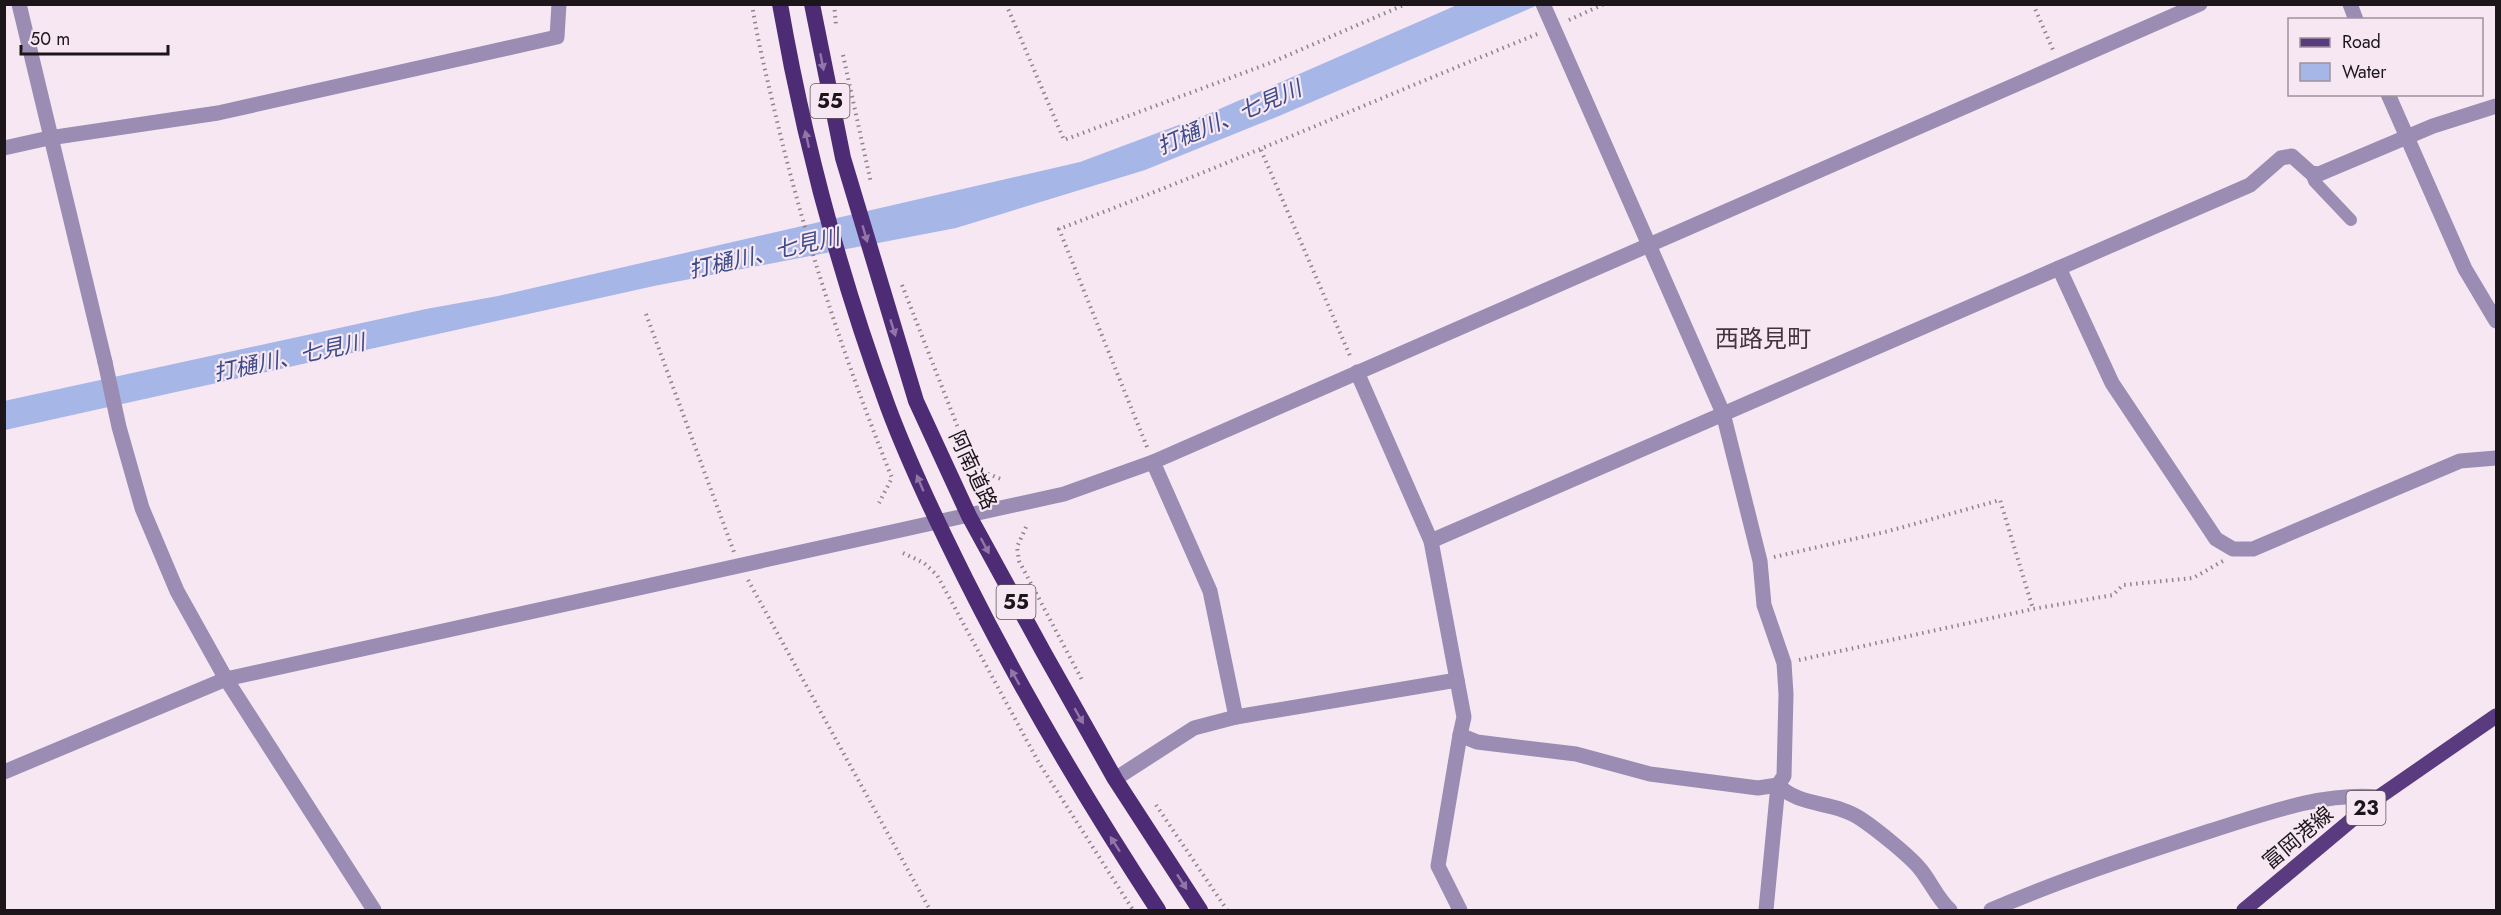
<svg xmlns="http://www.w3.org/2000/svg" width="2501" height="915" font-family="Jost,'Noto Sans JP',sans-serif">
	<style>
		.water { fill: #a6b6e7 }
		.lines { fill: none; stroke-linecap: round; stroke-linejoin: round }
		.path { stroke: #8f848c; stroke-width: 4; stroke-dasharray: 1.5 4.5; stroke-linecap: butt }
		.service { stroke: #9b8cb3; stroke-width: 12 }
		.minor { stroke: #9b8cb3; stroke-width: 15 }
		.tertiary { stroke: #9b8cb3; stroke-width: 15 }
		.primary { stroke: #5a3b7f; stroke-width: 15 }
		.trunk { stroke: #4e2b75; stroke-width: 16 }
		.oneway { fill: #9276a7 }
		.labels { text-anchor: middle; stroke-width: 4.5; stroke-linejoin: round; paint-order: stroke }
		.shield { fill: #f7e7f3; stroke: #5e555b; stroke-width: 1.5 }
		.shield-label { font-size: 20px; font-weight: bold; fill: #1c161a }
		.street-label { font-size: 21px; fill: #1c161a; stroke: #f7e7f3 }
		.water-label { font-size: 22px; font-style: italic; fill: #3c4c88; stroke: #f7e7f3 }
		.quarter-label { font-size: 24px; fill: #42353e; stroke: #f7e7f3 }
	</style>
	<rect width="100%" height="100%" fill="#f7e7f3"/>
	<!-- water -->
	<path class="water" d="M1457,5H1538L1279,116L1145,170L956,228L654,286L5,430L4,401L426,309L498,296L1080,162L1208,114Z"/>
	<g class="lines">
		<!-- path -->
		<g class="path">
			<path d="M752,4C758,44 768,82 777,121C806,243 845,361 892,478L879,503"/>
			<path d="M834,4L836,25"/>
			<path d="M1006,4L1064,140L1270,63L1406,4"/>
			<path d="M2033,4L2054,52"/>
			<path d="M1569,20L1604,4"/>
			<path d="M843,55L871,183"/>
			<path d="M1261,150L1351,358"/>
			<path d="M902,285L971,461L984,472L1003,480"/>
			<path d="M646,314L734,552"/>
			<path d="M1147,447L1059,229C1221,168 1379,98 1540,33"/>
			<path d="M1026,527L1017,547L1019,561L1082,680"/>
			<path d="M903,553L924,563L937,575L1039,763L1133,910"/>
			<path d="M1774,557L1889,531L2000,500L2033,609"/>
			<path d="M748,580L930,910"/>
			<path d="M1799,660L2033,609L2113,595L2123,585L2193,578L2223,561"/>
			<path d="M1156,805L1227,910"/>
		</g>
		<!-- service -->
		<path class="service" d="M2311,173L2314,181L2351,220"/>
		<!-- minor -->
		<g class="minor">
			<path d="M1543,4L1723,413L1760,561L1764,605L1784,663L1786,694L1784,776L1778,785L1766,910"/>
			<path d="M2496,106L2433,126L2319,174L2311,173L2292,156L2281,158L2250,185L2059,268L2112,383L2216,539L2233,549H2253L2460,461L2496,458"/>
			<path d="M4,148L49,138L218,113L557,37L559,4"/>
			<path d="M105,362L119,427L142,508L177,591L226,679L374,910"/>
			<path d="M1357,372L1431,541L1464,717L1460,735L1477,742L1576,754L1650,774L1758,788L1778,785"/>
			<path d="M1153,462L1210,591L1236,717"/>
			<path d="M1431,541L2059,268"/>
			<path d="M1115,779L1194,728L1236,717L1457,680"/>
			<path d="M1778,785C1799,807 1835,801 1861,819C1876,829 1910,856 1921,870C1932,884 1937,898 1950,910"/>
			<path d="M1460,910L1438,866L1460,735"/>
			<path d="M1991,910C2063,879 2136,855 2210,831C2265,814 2321,792 2379,797"/>
		</g>
		<!-- tertiary -->
		<g class="tertiary">
			<path d="M19,4L105,362"/>
			<path d="M2350,4L2356,20"/>
			<path d="M2388,94L2465,269L2496,321"/>
			<path d="M4,772L226,679L1064,494L1153,462L2200,4"/>
		</g>
		<!-- primary -->
		<path class="primary" d="M2244,910L2379,797L2496,716"/>
		<!-- trunk -->
		<g class="trunk">
			<path d="M780,4C804,142 840,276 888,407C910,466 938,524 966,580C1023,694 1088,803 1158,910"/>
			<path d="M812,4L843,158L916,401L969,516L1044,653L1115,779L1200,910"/>
		</g>
	</g>
	<!-- one-way arrows -->
	<defs><path id="oneway-solid" d="M-6-.8H1V-3.2L6.5 0L1 3.2V.8H-6Z" transform="scale(1.5)"/></defs>
	<g class="oneway">
		<use href="#oneway-solid" transform="translate(822 62) rotate(79)"/>
		<use href="#oneway-solid" transform="translate(807 139) rotate(-103)"/>
		<use href="#oneway-solid" transform="translate(865 234) rotate(74)"/>
		<use href="#oneway-solid" transform="translate(893 328) rotate(73)"/>
		<use href="#oneway-solid" transform="translate(920 483) rotate(-113)"/>
		<use href="#oneway-solid" transform="translate(985 546) rotate(62)"/>
		<use href="#oneway-solid" transform="translate(1015 677) rotate(-120)"/>
		<use href="#oneway-solid" transform="translate(1079 716) rotate(60)"/>
		<use href="#oneway-solid" transform="translate(1115 844) rotate(-123)"/>
		<use href="#oneway-solid" transform="translate(1182 882) rotate(57)"/>
	</g>
	<g class="labels">
		<!-- shield labels -->
		<g class="shield">
			<rect x="810.5" y="84" width="39" height="34" rx="4.5"/>
			<rect x="996.5" y="585" width="39" height="34" rx="4.5"/>
			<rect x="2346.5" y="791" width="39" height="34" rx="4.5"/>
		</g>
		<g class="shield-label">
			<text x="830" y="108">55</text>
			<text x="1016" y="609">55</text>
			<text x="2366" y="815">23</text>
		</g>
		<!-- street labels -->
		<g class="street-label">
			<text transform="translate(973 470) rotate(65)" y="7">阿南道路</text>
			<text transform="translate(2298 838) rotate(-40)" y="7">富岡港線</text>
		</g>
		<!-- water labels -->
		<g class="water-label">
			<text transform="translate(1229 117) rotate(-23)" y="8">打樋川、七見川</text>
			<text transform="translate(764 253) rotate(-13)" y="8">打樋川、七見川</text>
			<text transform="translate(289 357) rotate(-12)" y="8">打樋川、七見川</text>
		</g>
		<!-- quarter labels -->
		<g class="quarter-label">
			<text x="1763" y="347">西路見町</text>
		</g>
	</g>
	<!-- border -->
	<rect width="2501" height="915" fill="none" stroke="#1c161a" stroke-width="12"/>
	<!-- legend -->
	<rect x="2288" y="18" width="195" height="78" fill="#f7e7f3" stroke="#9f939c" stroke-width="1.5"/>
	<rect x="2300" y="38" width="30" height="9" fill="#5a3b7f" stroke="#9f939c" stroke-width="1.5"/>
	<text x="2342" y="48" font-size="18" fill="#1c161a">Road</text>
	<rect x="2300" y="63" width="30" height="18" fill="#a6b6e7" stroke="#9f939c" stroke-width="1.5"/>
	<text x="2342" y="78" font-size="18" fill="#1c161a">Water</text>
	<!-- scale -->
	<path d="M21 45v9h147v-9" fill="none" stroke="#1c161a" stroke-width="3"/>
	<text x="30" y="45" font-size="18" fill="#1c161a" stroke="#f7e7f3" stroke-width="4.5" paint-order="stroke">50 m</text>
</svg>
